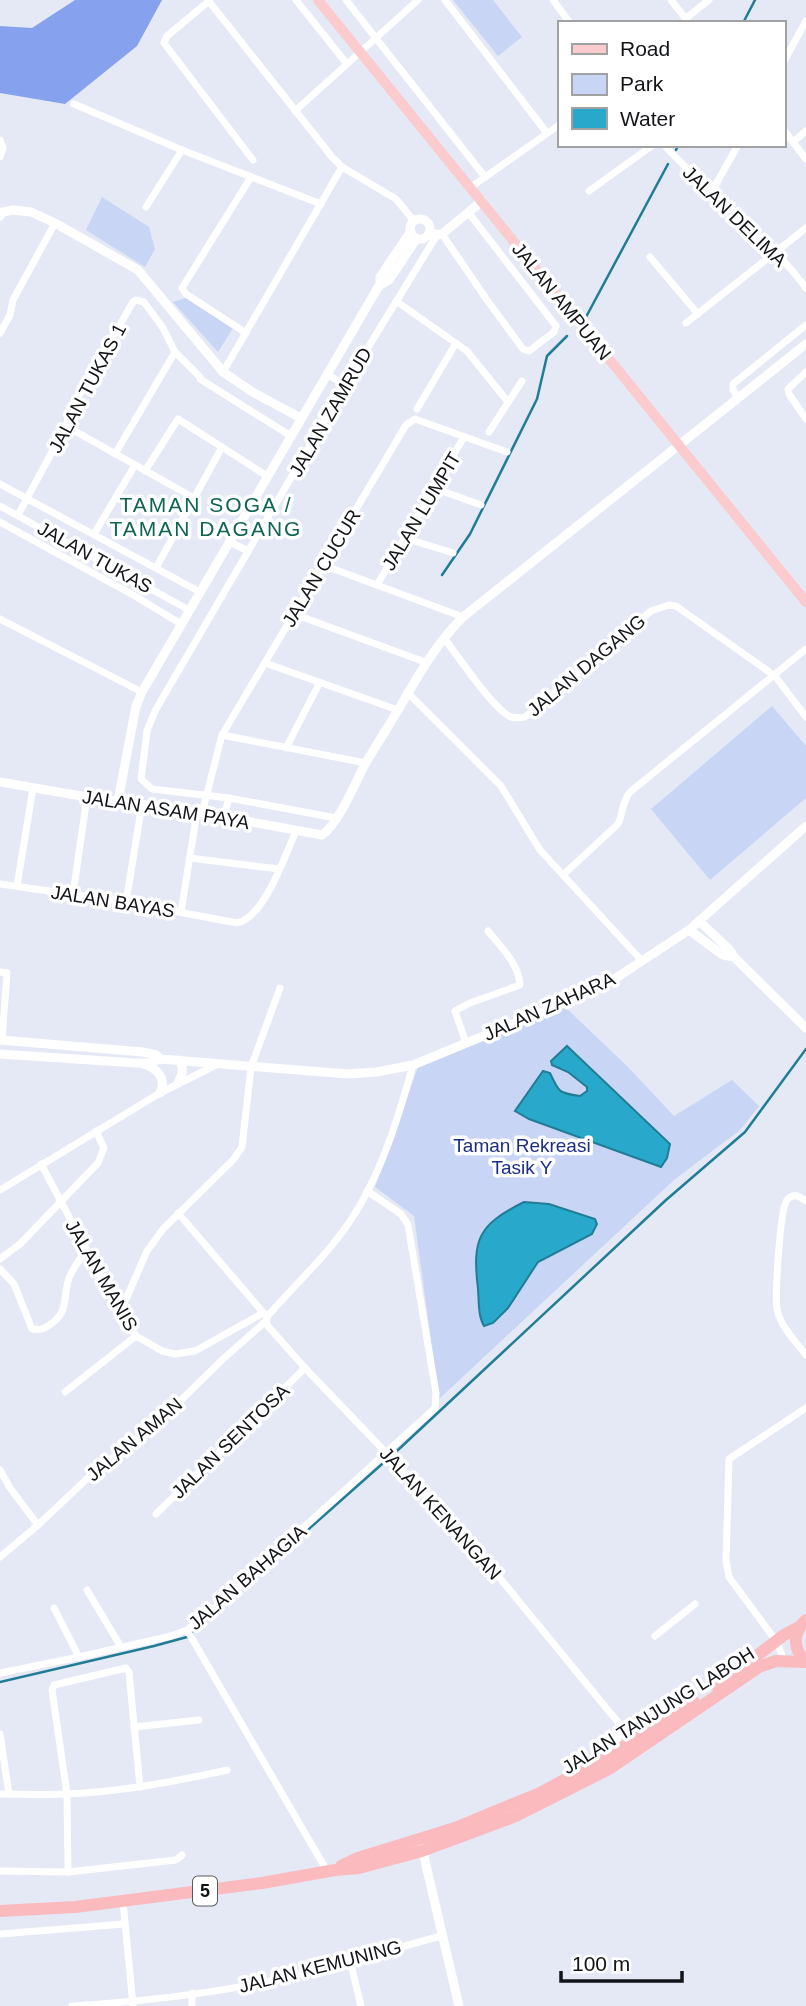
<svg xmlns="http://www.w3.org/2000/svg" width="806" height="2006" font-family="Helvetica,sans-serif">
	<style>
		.green { fill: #c8d5f5 }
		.forest { fill: #86a2ef }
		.water { fill: #28a9cb; stroke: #217c95; stroke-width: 2 }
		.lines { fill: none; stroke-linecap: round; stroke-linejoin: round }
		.stream { stroke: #217c95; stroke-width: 2.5 }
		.minor { stroke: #fff; stroke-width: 7 }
		.tertiary { stroke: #fff; stroke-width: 9 }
		.primary { stroke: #fccbce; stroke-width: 10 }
		.trunk { stroke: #fbbabe; stroke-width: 12 }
		.labels { text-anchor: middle; stroke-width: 7; stroke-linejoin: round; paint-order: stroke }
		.shield { fill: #fff; stroke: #595a5d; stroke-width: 2 }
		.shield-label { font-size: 18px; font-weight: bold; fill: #121418 }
		.street-label { font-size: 19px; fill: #121418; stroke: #fff }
		.park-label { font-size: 19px; fill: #1a2e84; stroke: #fff }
		.neighbourhood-label { font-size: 21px; letter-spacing: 2px; fill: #0f6454; stroke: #fff }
	</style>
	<rect width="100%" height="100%" fill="#e4e9f5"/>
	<!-- green -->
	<g class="green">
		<path d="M453,0H493L522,37L498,56Z"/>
		<path d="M102,197L149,227L155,249L145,267L86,230Z"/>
		<path d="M186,298L233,328L218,352L173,302Z"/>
		<path d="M772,706L806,746V798L710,880L651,809Z"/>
		<path d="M565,1007L626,1065L674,1116L732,1080L759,1106L740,1130L674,1180L439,1399L414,1216L375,1187L418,1067Z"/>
	</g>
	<!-- forest -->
	<path class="forest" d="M75,0H162L137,46L65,104L0,93V26L32,28Z"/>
	<!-- water -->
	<g class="water">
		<path d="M567,1046L670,1144L667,1158L661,1167L529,1119L515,1111L543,1071L550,1073C559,1093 559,1093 580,1096L587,1091V1087L568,1072L552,1065L551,1061Z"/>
		<path d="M524,1202L549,1204L595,1219L597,1224L592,1234L538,1262L508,1308L493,1323L484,1326C478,1316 479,1302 478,1289C472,1239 478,1225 524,1202Z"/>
	</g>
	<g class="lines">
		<!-- stream -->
		<g class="stream">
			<path d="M743,23L755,0"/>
			<path d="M676,150L678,145"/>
			<path d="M586,317L668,164"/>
			<path d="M442,575L470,534L537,399L547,356L567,336"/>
			<path d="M258,1574L399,1449L666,1200L745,1132L806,1049"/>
			<path d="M192,1632L216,1611"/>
			<path d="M0,1682L154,1646L187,1637"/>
		</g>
		<!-- minor -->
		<g class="minor">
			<path d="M208,0L332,157L342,167L396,199L414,221"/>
			<path d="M296,0L347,64"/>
			<path d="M346,0L485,177"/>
			<path d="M445,0L547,133"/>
			<path d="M553,0L570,23"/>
			<path d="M671,0L689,23"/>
			<path d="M209,1L167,36L164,43L253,160"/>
			<path d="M686,18L709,0"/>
			<path d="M783,63L806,21"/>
			<path d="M74,104L182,150L321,204"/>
			<path d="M295,111L418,0"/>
			<path d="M783,129L806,159"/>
			<path d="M0,140L3,148L0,157"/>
			<path d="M793,142L806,131"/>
			<path d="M664,145C709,194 766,234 806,288"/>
			<path d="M471,187L559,125"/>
			<path d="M589,191L653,145"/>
			<path d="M711,193L738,145"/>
			<path d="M146,207L182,150"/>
			<path d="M442,234L487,300L523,349L529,351L554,332L556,326L468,212"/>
			<path d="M650,257L698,314"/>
			<path d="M396,301L467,351L508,402"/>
			<path d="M686,323L806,228"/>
			<path d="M0,333L10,315L13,300L55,223"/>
			<path d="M246,333L186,294L182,288L251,177"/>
			<path d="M223,372L342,167"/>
			<path d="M806,372L788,389L789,394L806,419"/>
			<path d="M327,374L345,385"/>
			<path d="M739,398L733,390V384L806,325"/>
			<path d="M417,409L456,343"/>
			<path d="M66,426L194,498"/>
			<path d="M489,432L522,381"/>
			<path d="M115,454L175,352"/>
			<path d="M145,471L178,419L267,476"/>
			<path d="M0,484L200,592"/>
			<path d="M434,488L481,505"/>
			<path d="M0,506L189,610"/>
			<path d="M18,515L66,426L71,409L133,302L136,300L144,302L163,328L175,352L200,377V379L291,436"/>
			<path d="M0,522L135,596L181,624"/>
			<path d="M94,534L135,465"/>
			<path d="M405,538L453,553"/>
			<path d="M230,542L248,551"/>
			<path d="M323,565L463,617"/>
			<path d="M156,568L222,447"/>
			<path d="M377,585L464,437"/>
			<path d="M294,614L425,662"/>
			<path d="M0,619L142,692"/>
			<path d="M444,638C458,656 491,706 509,716C514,719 519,718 525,717L651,611L669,605L676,606L775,676L806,717"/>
			<path d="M265,663L398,710"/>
			<path d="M408,693L501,786L540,850L642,961"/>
			<path d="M222,735L366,763"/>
			<path d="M286,748L320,682"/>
			<path d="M202,813L222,735L406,425L415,419L507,452"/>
			<path d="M224,817L229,798"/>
			<path d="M336,818L229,798L152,789L141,779L147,731L155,711L345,385L437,235"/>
			<path d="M190,858L279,869"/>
			<path d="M563,875L618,824C623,813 622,802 630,792L806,649"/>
			<path d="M0,884L126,902L237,923C265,917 285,855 296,831"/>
			<path d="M17,886L33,788"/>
			<path d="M73,894L87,797"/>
			<path d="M126,902L142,804"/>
			<path d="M181,912L197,812"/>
			<path d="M0,972L7,973L2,1040"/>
			<path d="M466,1043L455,1011L470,1003L520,985C519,964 501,947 488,931"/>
			<path d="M41,1164L123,1318L136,1336L162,1351L175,1354L195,1351L263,1313"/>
			<path d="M0,1190L160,1093L218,1064"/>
			<path d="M806,1201C800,1197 793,1192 787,1200C780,1208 775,1295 777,1309C780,1326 796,1342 806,1355"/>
			<path d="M178,1213L267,1317V1325L305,1368L463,1533L612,1715L629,1735L638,1738"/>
			<path d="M0,1259L20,1244L98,1163L104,1148L96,1131"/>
			<path d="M0,1269L14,1284L32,1329C39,1330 42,1330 48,1326C70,1312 62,1300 69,1278C73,1268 80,1259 86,1250"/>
			<path d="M120,1313L147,1251L163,1229L233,1160L242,1147L251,1067L280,988"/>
			<path d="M267,1317C294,1285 325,1258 348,1224C380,1178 398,1119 413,1065"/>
			<path d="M65,1392L136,1336"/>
			<path d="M0,1470L10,1488L38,1525"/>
			<path d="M156,1514L305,1368"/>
			<path d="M0,1557L38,1525L92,1474L166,1415L223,1359L266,1321"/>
			<path d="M87,1590L121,1647"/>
			<path d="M54,1608L79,1657"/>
			<path d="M187,1630L327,1871"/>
			<path d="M655,1636L695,1604"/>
			<path d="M784,1660L776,1641L729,1577L726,1561L729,1459L806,1408"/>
			<path d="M0,1673L79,1657L171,1636L187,1630L224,1600L435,1408L436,1393L408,1225L401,1214L367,1191"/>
			<path d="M134,1727L199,1720"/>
			<path d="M0,1734L9,1794"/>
			<path d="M614,1750L618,1742V1727"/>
			<path d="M0,1794C22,1794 44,1795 66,1794C120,1792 174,1782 227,1770"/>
			<path d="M0,1871L68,1872L176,1860L182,1855"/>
			<path d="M68,1872L67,1794L52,1690L54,1685L126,1668L129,1672L140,1787"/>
			<path d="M123,1902L133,2005"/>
			<path d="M0,1934L124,1924"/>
			<path d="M350,1960L361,2006"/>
			<path d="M192,1993V2006"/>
			<path d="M72,2006C152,2001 234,1991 312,1972C355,1961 398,1947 442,1936"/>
		</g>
		<!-- tertiary -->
		<g class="tertiary">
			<path d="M0,216L3,212L13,210L31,212L55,223L138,270L223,372L254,393L301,418"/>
			<circle cx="420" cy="229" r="10"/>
			<path d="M430,232L437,235L442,234L482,201"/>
			<path d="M380,285V277L411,231"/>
			<path d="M0,782L87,797L197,812L322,835C338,824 355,784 364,766C375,747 387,729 398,710C418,676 435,645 463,617L806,344"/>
			<path d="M118,801L136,706L142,692L377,289L380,285L389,280L417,238"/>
			<path d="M699,921L729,949L734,957L806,1028"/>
			<path d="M689,930L723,955L734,957"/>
			<path d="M0,1040L143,1052L156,1055L160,1059L348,1074L377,1072L413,1065L564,1003L616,978L689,930L806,826"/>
			<path d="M0,1054L136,1063H150L160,1059"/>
			<path d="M143,1064C157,1068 167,1078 160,1093"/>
			<path d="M178,1083C183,1073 184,1069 179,1060"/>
			<path d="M422,1848L459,2006"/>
		</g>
		<!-- primary -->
		<path class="primary" d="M318,0L806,602"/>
		<!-- trunk -->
		<g class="trunk">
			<path d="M806,1620C793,1632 792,1649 806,1661"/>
			<path d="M717,1686L784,1635L799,1627"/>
			<path d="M341,1866L358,1858L455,1828L540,1793L605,1758L694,1702"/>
			<path d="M0,1911L75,1907L262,1883L335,1870L359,1868L422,1851L516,1816L609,1769L759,1667L776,1661L806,1662"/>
		</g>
	</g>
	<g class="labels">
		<!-- shield labels -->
		<rect class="shield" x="193" y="1876.5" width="24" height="29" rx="5"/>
		<g class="shield-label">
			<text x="205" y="1897">5</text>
		</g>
		<!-- street labels -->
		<g class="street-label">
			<text transform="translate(735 216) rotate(44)" y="7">JALAN DELIMA</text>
			<text transform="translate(562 301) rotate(51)" y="7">JALAN AMPUAN</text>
			<text transform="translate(87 388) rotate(-62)" y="7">JALAN TUKAS 1</text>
			<text transform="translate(330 412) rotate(-60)" y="7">JALAN ZAMRUD</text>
			<text transform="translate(421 511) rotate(-59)" y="7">JALAN LUMPIT</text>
			<text transform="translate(95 557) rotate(29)" y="7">JALAN TUKAS</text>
			<text transform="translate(321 568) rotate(-59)" y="7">JALAN CUCUR</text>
			<text transform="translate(586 665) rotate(-40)" y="7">JALAN DAGANG</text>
			<text transform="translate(166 809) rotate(9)" y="7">JALAN ASAM PAYA</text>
			<text transform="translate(113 901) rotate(9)" y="7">JALAN BAYAS</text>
			<text transform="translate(549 1006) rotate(-24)" y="7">JALAN ZAHARA</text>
			<text transform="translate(102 1275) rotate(60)" y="7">JALAN MANIS</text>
			<text transform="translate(134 1439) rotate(-40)" y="7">JALAN AMAN</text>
			<text transform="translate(230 1441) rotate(-44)" y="7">JALAN SENTOSA</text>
			<text transform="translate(441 1513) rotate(48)" y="7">JALAN KENANGAN</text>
			<text transform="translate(247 1577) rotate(-41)" y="7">JALAN BAHAGIA</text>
			<text transform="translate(658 1710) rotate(-32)" y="7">JALAN TANJUNG LABOH</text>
			<text transform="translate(320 1966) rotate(-14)" y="7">JALAN KEMUNING</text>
		</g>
		<!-- park labels -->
		<g class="park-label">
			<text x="522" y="1152">Taman Rekreasi<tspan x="522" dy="22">Tasik Y</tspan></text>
		</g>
		<!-- neighbourhood labels -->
		<g class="neighbourhood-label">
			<text x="206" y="512">TAMAN SOGA /<tspan x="206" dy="24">TAMAN DAGANG</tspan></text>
		</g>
	</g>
	<!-- legend -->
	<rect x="558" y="21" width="228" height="126" fill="#ffffff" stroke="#a0a1a3" stroke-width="2"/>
	<rect x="572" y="44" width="35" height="10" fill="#fccbce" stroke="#a0a1a3" stroke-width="2"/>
	<text x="620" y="56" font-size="21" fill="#121418">Road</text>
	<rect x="572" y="74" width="35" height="21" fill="#c8d5f5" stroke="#a0a1a3" stroke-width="2"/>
	<text x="620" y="91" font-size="21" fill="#121418">Park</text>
	<rect x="572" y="108" width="35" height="21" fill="#28a9cb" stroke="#a0a1a3" stroke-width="2"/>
	<text x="620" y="126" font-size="21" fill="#121418">Water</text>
	<!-- scale -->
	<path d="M561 1971v10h121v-10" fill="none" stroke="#121418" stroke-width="3.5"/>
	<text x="572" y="1971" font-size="21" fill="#121418" stroke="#ffffff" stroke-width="5" paint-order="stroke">100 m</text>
</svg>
